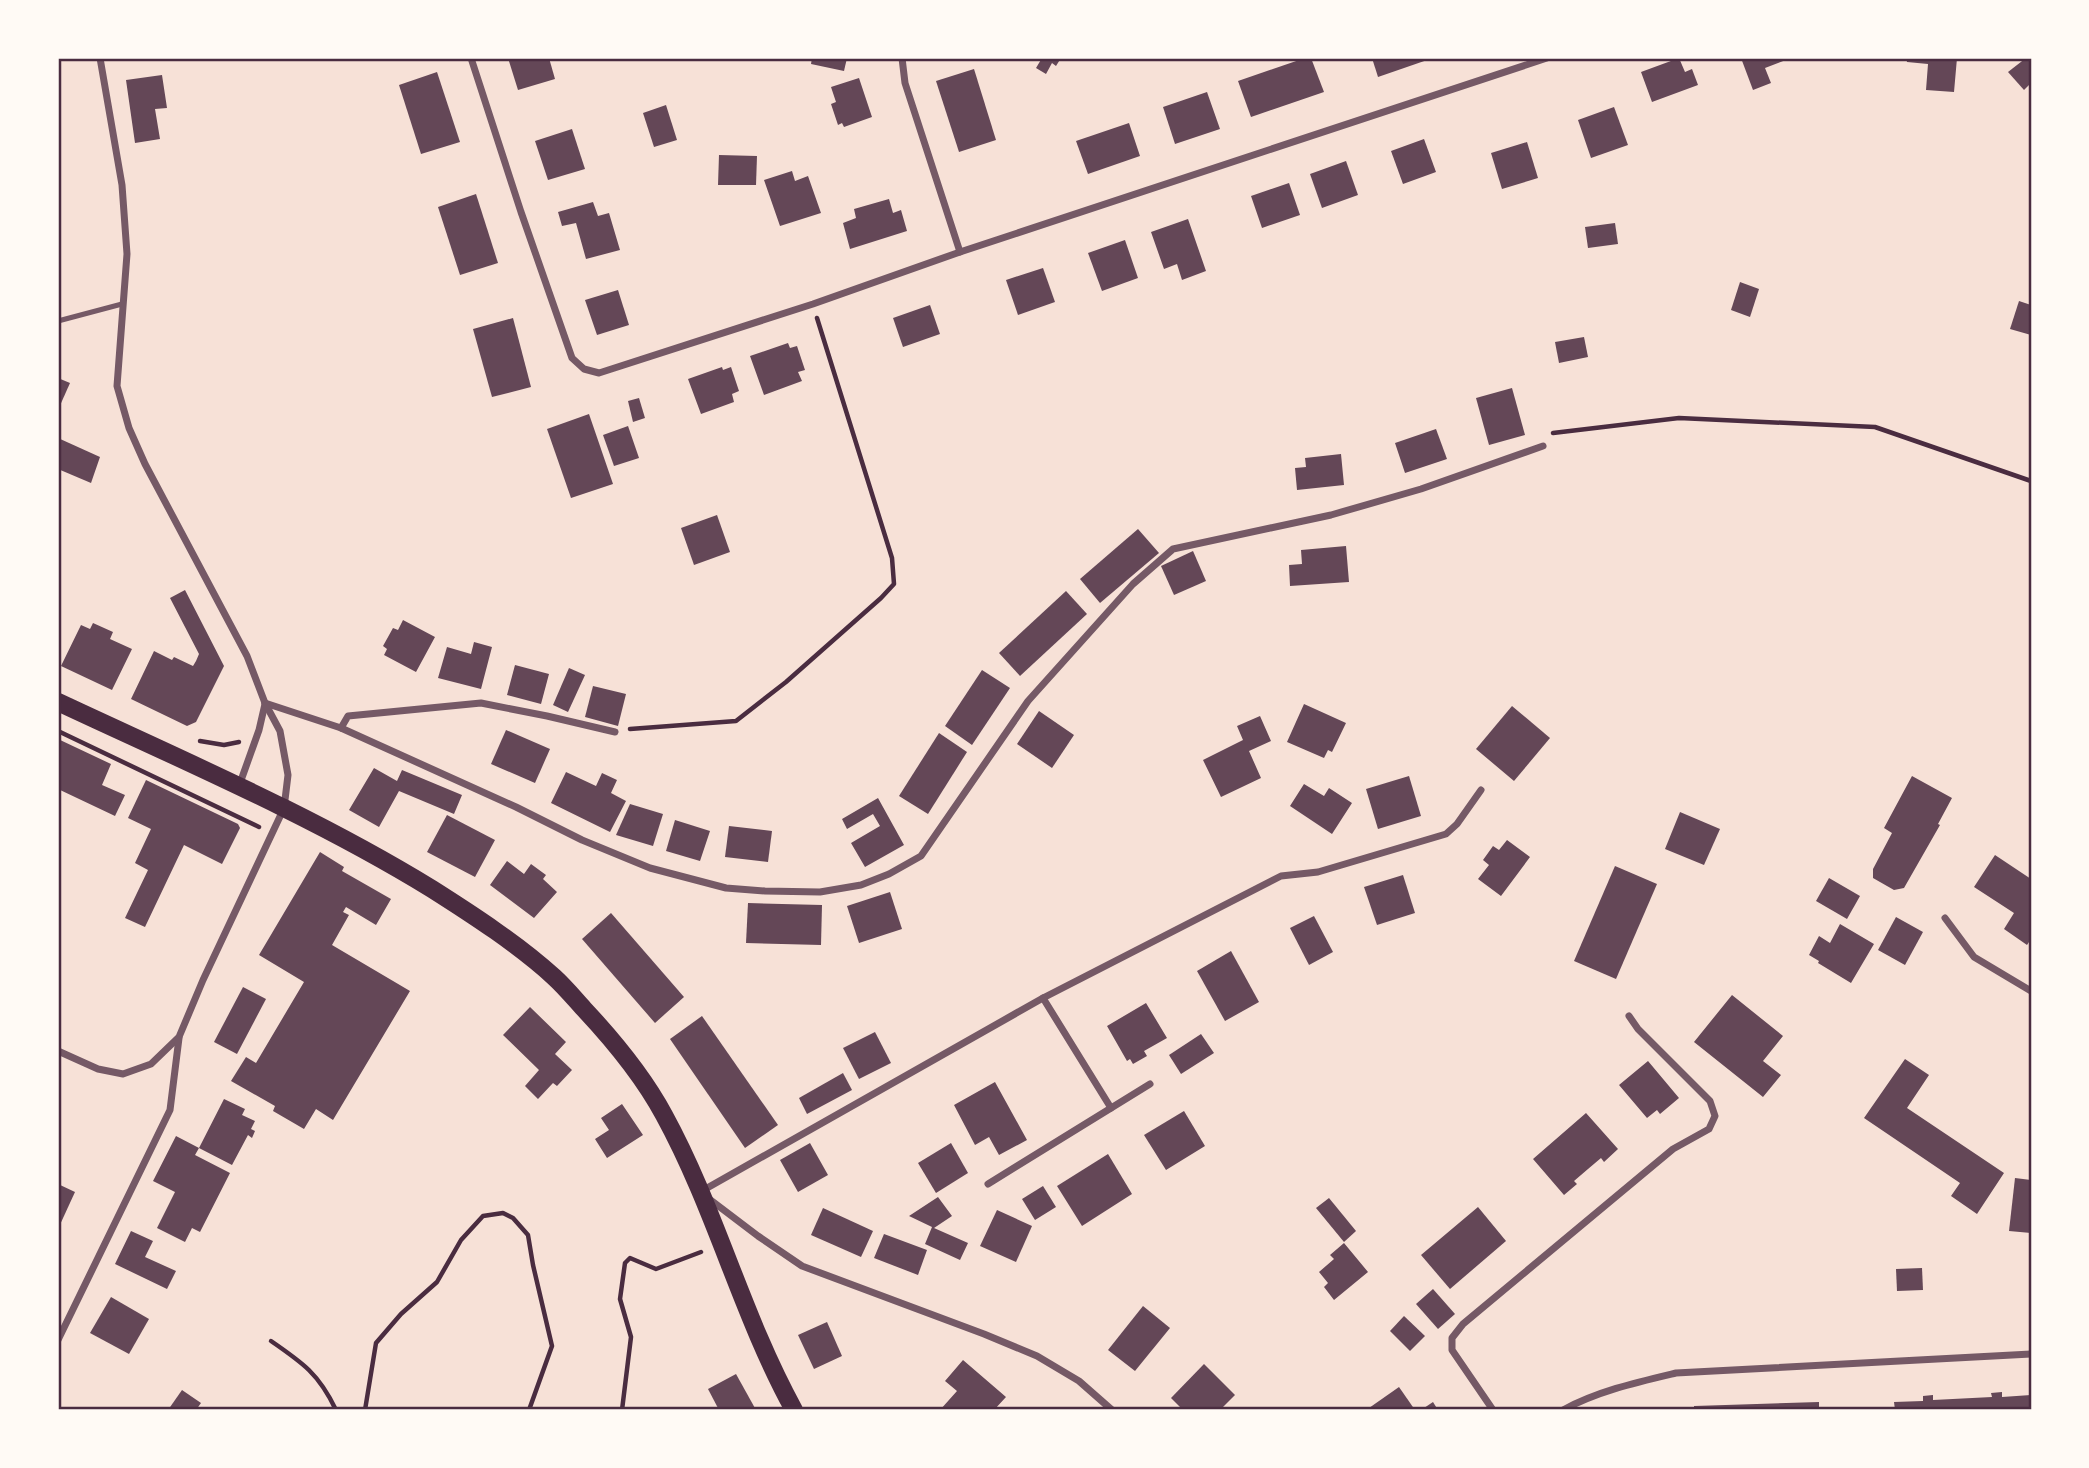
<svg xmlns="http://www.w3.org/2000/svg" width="2089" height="1468" font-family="'PT Sans',sans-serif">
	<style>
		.building { fill: #644757 }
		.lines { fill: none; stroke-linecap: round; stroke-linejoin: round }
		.path { stroke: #4a2c40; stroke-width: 4.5 }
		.service { stroke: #755966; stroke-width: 5 }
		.minor { stroke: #755966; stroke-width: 7 }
		.primary { stroke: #4a2c40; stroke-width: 18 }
		.neatline { fill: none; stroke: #4a2c40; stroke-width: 2.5 }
	</style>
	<rect width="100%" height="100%" fill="#f7e1d7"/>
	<!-- building -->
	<g class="building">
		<path d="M508,58H549L555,79L518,90Z"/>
		<path d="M812,58H847L844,71L811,64Z"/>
		<path d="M1042,58H1061L1056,66L1052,63L1046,74L1036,68Z"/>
		<path d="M1305,58H1311L1324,92L1251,117L1238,81Z"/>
		<path d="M1372,58H1433L1378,77Z"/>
		<path d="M1679,58L1685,72L1692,69L1698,85L1652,102L1641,72Z"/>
		<path d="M1741,58H1791L1765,68L1771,83L1753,90Z"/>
		<path d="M1906,58H1957L1954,92L1926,90L1928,64L1907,62Z"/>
		<path d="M2026,58H2031V83L2024,90L2008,72Z"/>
		<path d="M974,69L996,140L959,152L936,81Z"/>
		<path d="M437,72L460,142L421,154L399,85Z"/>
		<path d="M162,75L167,108L155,109L160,139L135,143L126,80Z"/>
		<path d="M859,78L872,117L844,127L842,123L838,125L831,104L836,102L831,87Z"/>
		<path d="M1207,92L1220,129L1175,144L1163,107Z"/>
		<path d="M666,105L677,140L654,147L643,113Z"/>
		<path d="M1614,107L1628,145L1591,158L1578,120Z"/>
		<path d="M1129,123L1140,156L1088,174L1076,141Z"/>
		<path d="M572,129L585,169L548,180L535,141Z"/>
		<path d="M1424,139L1436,172L1403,184L1391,151Z"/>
		<path d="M1527,142L1538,178L1502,189L1491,153Z"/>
		<path d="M719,155L757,156L756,185H718Z"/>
		<path d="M1346,161L1358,195L1322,208L1310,174Z"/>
		<path d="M792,171L795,181L808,176L821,213L780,226L764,180Z"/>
		<path d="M1289,183L1300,215L1262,228L1251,196Z"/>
		<path d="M476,194L498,263L460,275L438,207Z"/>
		<path d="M889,199L893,213L901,210L907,231L850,249L843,223L856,218L854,209Z"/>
		<path d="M593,202L598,216L609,213L620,250L586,259L576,223L562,226L558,212Z"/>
		<path d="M1188,219L1206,271L1182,280L1177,264L1164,269L1151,232Z"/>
		<path d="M1615,223L1618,244L1588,248L1585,227Z"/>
		<path d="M1125,240L1138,278L1102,291L1088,253Z"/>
		<path d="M1043,268L1055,302L1018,315L1006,280Z"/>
		<path d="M1740,282L1759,289L1750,317L1731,310Z"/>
		<path d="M618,290L629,325L597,335L585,300Z"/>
		<path d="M2019,301L2031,305V335L2010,329Z"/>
		<path d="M930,305L940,334L903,347L893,318Z"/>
		<path d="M513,318L531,387L492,397L473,329Z"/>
		<path d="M1584,337L1588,357L1559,363L1555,342Z"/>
		<path d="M788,343L790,348L797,346L805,370L798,372L802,381L764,395L750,356Z"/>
		<path d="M722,367L723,370L731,367L739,391L732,394L734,402L701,414L688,379Z"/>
		<path d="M58,378L70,383L58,410Z"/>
		<path d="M1512,388L1525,435L1489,445L1476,398Z"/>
		<path d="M639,398L645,418L633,422L628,401Z"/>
		<path d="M589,414L613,484L571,498L547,429Z"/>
		<path d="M628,426L639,458L614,466L603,435Z"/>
		<path d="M1436,429L1447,459L1405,473L1395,443Z"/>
		<path d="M58,438L100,457L91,483L58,469Z"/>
		<path d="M1341,454L1344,485L1297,490L1295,468L1306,467L1305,458Z"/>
		<path d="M717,515L730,552L694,565L681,528Z"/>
		<path d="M1138,529L1159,553L1100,603L1080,579Z"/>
		<path d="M1346,546L1349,582L1290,586L1289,565L1302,564L1301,550Z"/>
		<path d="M1193,551L1206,581L1174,595L1161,566Z"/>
		<path d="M185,590L224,666L196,722L187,726L131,699L154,651L172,660L174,657L193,666L196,661L199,654L170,598Z"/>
		<path d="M1066,591L1087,614L1020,676L999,653Z"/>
		<path d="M403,620L435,637L416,672L384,655L387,649L383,646L393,628L398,630Z"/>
		<path d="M93,623L113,632L110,639L132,649L112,690L61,666L81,625L90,629Z"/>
		<path d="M474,642L492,647L481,689L438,678L447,647L471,654Z"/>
		<path d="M515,665L549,674L541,704L507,695Z"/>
		<path d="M569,668L585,675L568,712L553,705Z"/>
		<path d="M982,670L1010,688L972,745L945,726Z"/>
		<path d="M593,686L626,694L618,726L585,717Z"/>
		<path d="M1304,704L1346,723L1332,752L1328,750L1324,758L1287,742Z"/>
		<path d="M1512,706L1550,738L1514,781L1476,749Z"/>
		<path d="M1039,711L1074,735L1052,768L1017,744Z"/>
		<path d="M1260,716L1271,741L1249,751L1261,778L1221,797L1203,760L1243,740L1237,726Z"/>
		<path d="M506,730L550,749L535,783L491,764Z"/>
		<path d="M939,733L967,752L928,814L899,796Z"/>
		<path d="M58,739L111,764L102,785L125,795L115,816L58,789Z"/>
		<path d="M374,768L397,781L402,770L462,795L454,814L399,791L379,827L349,810Z"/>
		<path d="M566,772L596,786L602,773L617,780L611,793L626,801L610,832L551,803Z"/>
		<path d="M1409,776L1421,816L1378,829L1366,789Z"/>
		<path d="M1912,776L1952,798L1938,824L1940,825L1904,888L1894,890L1873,878V869L1892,833L1884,828Z"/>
		<path d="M146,780L238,824L240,828L222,864L184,845L145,927L125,918L148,870L135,863L151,829L128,818Z"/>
		<path d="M1304,784L1324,796L1329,788L1352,803L1332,834L1290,806Z"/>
		<path d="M878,798L904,845L865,867L851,843L880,826L873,814L847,829L842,819Z"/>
		<path d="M630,804L663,814L653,846L616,835Z"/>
		<path d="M1680,812L1720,829L1704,865L1665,849Z"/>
		<path d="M447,815L495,840L475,877L427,852Z"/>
		<path d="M675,820L710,831L700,861L666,851Z"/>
		<path d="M729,826L772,831L768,862L725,857Z"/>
		<path d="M1507,840L1530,857L1501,896L1478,879L1489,865L1483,860L1493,846L1499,850Z"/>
		<path d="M320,852L344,867L342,871L391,899L376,925L346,907L343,912L349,915L332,945L410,991L333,1120L316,1109L304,1129L273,1111L275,1106L231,1081L246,1057L256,1063L304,982L259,955Z"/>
		<path d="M1995,855L2031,879V939L2027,945L2004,929L2014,913L1974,887Z"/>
		<path d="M507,861L524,874L531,864L546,875L543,879L557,892L534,918L490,885Z"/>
		<path d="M1615,866L1657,884L1616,979L1574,961Z"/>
		<path d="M1403,875L1415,913L1377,925L1364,887Z"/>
		<path d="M1829,878L1860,896L1847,919L1816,901Z"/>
		<path d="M890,892L902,929L859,943L847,906Z"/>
		<path d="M748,903L822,905L821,945L746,943Z"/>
		<path d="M611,913L684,997L655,1023L582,939Z"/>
		<path d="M1314,916L1333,952L1309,965L1290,928Z"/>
		<path d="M1896,917L1923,932L1905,965L1878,950Z"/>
		<path d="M1840,924L1874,944L1851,983L1818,963L1819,961L1809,955L1819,936L1830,943Z"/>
		<path d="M1231,951L1259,1002L1225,1021L1197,971Z"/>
		<path d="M243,987L266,999L237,1054L214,1042Z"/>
		<path d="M1732,995L1783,1036L1763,1061L1781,1075L1763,1097L1694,1042Z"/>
		<path d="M1146,1003L1167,1038L1144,1051L1147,1056L1133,1064L1130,1059L1127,1061L1107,1026Z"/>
		<path d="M530,1007L566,1042L555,1054L572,1070L557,1086L553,1083L538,1099L525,1086L539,1070L503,1035Z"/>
		<path d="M702,1016L778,1125L745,1148L670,1039Z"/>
		<path d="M875,1032L891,1063L859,1079L843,1048Z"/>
		<path d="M1201,1034L1214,1053L1181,1074L1169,1055Z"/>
		<path d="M1905,1059L1929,1075L1907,1108L2004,1173L1977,1214L1951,1196L1960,1183L1864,1118Z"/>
		<path d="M1648,1061L1679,1098L1660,1114L1657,1110L1647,1118L1619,1085Z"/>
		<path d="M843,1073L852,1090L807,1114L799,1098Z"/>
		<path d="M995,1082L1027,1140L999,1155L989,1137L975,1145L954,1105Z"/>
		<path d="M224,1099L245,1109L242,1115L255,1121L251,1129L255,1131L252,1138L248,1135L232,1165L199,1148Z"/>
		<path d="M622,1104L643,1135L607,1158L595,1139L609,1130L601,1118Z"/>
		<path d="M1184,1111L1205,1146L1166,1170L1144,1135Z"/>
		<path d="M1586,1113L1618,1149L1604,1162L1601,1158L1588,1169L1574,1181L1577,1184L1564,1195L1533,1159Z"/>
		<path d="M176,1136L199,1148L195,1155L230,1173L200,1232L192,1228L185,1242L157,1228L175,1192L153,1181Z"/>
		<path d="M810,1143L828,1175L798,1192L780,1160Z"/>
		<path d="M951,1143L968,1173L936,1193L918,1163Z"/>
		<path d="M1108,1154L1132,1194L1082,1226L1057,1186Z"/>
		<path d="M2015,1178L2031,1180V1233L2009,1231Z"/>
		<path d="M58,1184L75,1192L58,1229Z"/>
		<path d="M1043,1186L1056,1207L1035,1220L1022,1199Z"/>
		<path d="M938,1197L952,1216L934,1228L968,1243L960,1260L925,1244L932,1227L909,1216Z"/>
		<path d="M1329,1198L1356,1231L1344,1242L1316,1208Z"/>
		<path d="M1478,1207L1506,1241L1450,1289L1421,1255Z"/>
		<path d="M823,1208L873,1231L861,1257L811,1235Z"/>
		<path d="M997,1210L1032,1226L1016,1262L980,1246Z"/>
		<path d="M131,1231L153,1241L145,1257L176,1271L167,1289L115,1264Z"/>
		<path d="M884,1234L927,1250L918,1275L874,1258Z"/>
		<path d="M1344,1243L1368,1272L1334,1300L1324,1287L1328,1283L1319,1272L1334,1259L1330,1255Z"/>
		<path d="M1922,1268L1923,1290L1897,1291L1896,1269Z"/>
		<path d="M1433,1289L1455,1314L1438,1329L1416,1304Z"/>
		<path d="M111,1297L149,1319L129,1354L90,1333Z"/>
		<path d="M1143,1306L1170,1328L1135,1371L1108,1350Z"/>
		<path d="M1404,1316L1425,1336L1410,1351L1390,1331Z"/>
		<path d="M827,1322L842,1356L814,1369L798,1335Z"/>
		<path d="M963,1360L1006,1397L994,1410H940L957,1391L945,1381Z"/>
		<path d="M1204,1364L1235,1395L1220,1410H1183L1171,1398Z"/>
		<path d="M736,1374L756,1410H719L708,1389Z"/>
		<path d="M1399,1387L1415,1410H1371L1369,1408Z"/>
		<path d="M182,1390L201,1403L196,1410H168Z"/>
		<path d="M2002,1392V1397L2031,1395V1410H1895L1894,1402L1923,1401V1396L1933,1395V1400L1992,1397L1991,1393Z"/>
		<path d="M1433,1402L1438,1410H1421Z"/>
		<path d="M1819,1402V1410H1694V1406Z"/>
	</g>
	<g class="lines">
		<!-- path -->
		<g class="path">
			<path d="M1553,433L1679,418L1875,427L2031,481"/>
			<path d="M630,729L736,721L786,682L881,598L894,584L892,558L817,318"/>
			<path d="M58,731L259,827"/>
			<path d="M200,741L224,745L239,742"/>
			<path d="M271,1341C303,1363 319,1374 336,1410"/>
			<path d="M365,1410L376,1343L401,1314L437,1282L461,1240L483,1216L503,1213L513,1218L528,1235L533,1265L552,1346L529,1410"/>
			<path d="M622,1410L631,1337L620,1299L625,1263L630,1258L656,1269L701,1252"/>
		</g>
		<!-- service -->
		<path class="service" d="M58,321L122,304"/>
		<!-- minor -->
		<g class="minor">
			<path d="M471,58L521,212L572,358L584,369L599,373L813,304L960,252L1547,58"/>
			<path d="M902,58L905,83L960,252"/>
			<path d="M265,703L341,728L516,807L582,840L650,868L726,888L765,891L820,892L861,885L889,874L921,856L1028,701L1133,584L1173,549L1331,515L1421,489L1543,446"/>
			<path d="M341,728L348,716L481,703L547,716L615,732"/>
			<path d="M239,786L259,730L265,704"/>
			<path d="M1945,918L1974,957L2031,991"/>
			<path d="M1043,998L1111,1108"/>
			<path d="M58,1051L98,1069L123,1074L151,1064L179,1037L203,980L284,808L288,775L280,731L265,703L247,656L145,464L129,428L117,386L127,254L122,185L100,58"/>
			<path d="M988,1184L1150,1084"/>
			<path d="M58,1340L170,1110L179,1038"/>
			<path d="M1112,1410L1079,1381L1037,1356L984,1334L802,1266L758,1236L700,1192L1043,998L1281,876L1318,872L1446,834L1457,824L1481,790"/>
			<path d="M1493,1410L1452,1350V1338L1463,1324L1673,1149L1709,1129L1715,1116L1710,1101L1638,1029L1629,1016"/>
			<path d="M1563,1410C1598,1391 1638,1382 1676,1373L2031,1354"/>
		</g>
		<!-- primary -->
		<path class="primary" d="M58,702C184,761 313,816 432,889C473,915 519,945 554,977C565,987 574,998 584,1009C614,1041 643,1076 664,1115C716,1210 742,1316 794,1410"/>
	</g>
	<!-- border -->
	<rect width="2089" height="1468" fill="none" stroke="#fffaf5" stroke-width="119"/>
	<rect x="60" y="60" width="1970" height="1348" class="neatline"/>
</svg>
